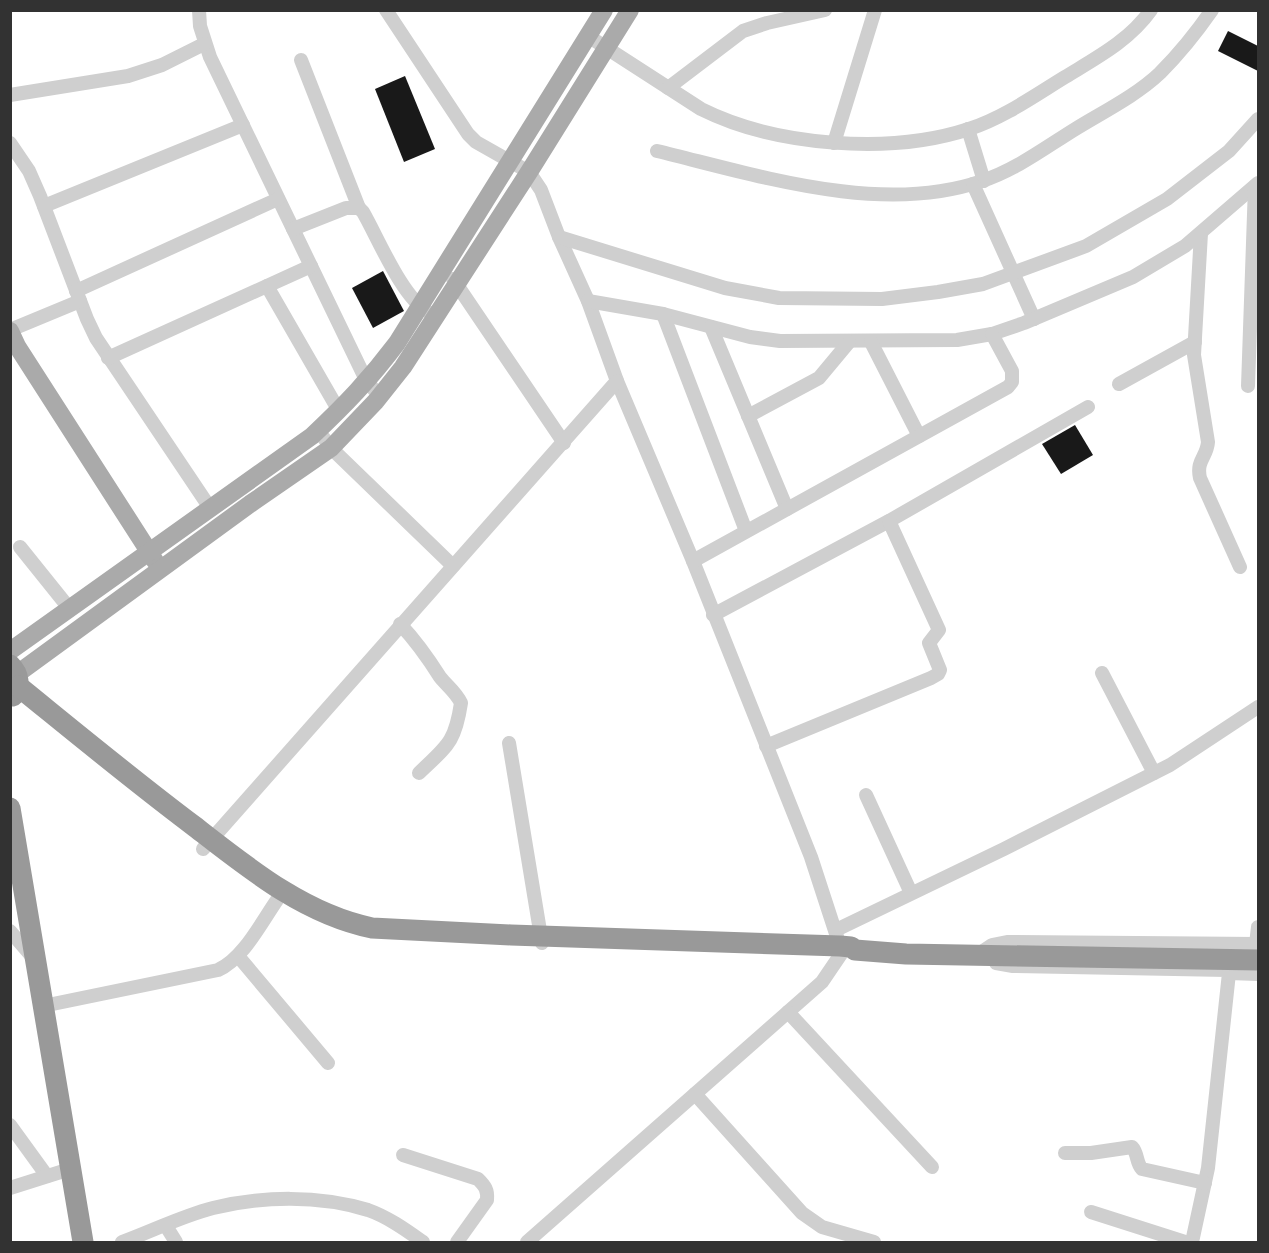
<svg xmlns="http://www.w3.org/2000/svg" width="1269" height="1253" font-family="Barlow,sans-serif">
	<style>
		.building { fill: #191919 }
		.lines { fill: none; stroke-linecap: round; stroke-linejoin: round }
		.minor { stroke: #cfcfcf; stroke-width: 14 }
		.major { stroke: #aaa; stroke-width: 18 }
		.highway { stroke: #999; stroke-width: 21 }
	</style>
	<rect width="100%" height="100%" fill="#fff"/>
	<!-- building -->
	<g class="building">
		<path d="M1228,31L1258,46V71L1218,51Z"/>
		<path d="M405,76L435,149L404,162L375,89Z"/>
		<path d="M383,271L404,311L373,328L352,288Z"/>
		<path d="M1075,425L1093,455L1061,474L1042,444Z"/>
	</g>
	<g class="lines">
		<!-- minor -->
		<g class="minor">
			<path d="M199,10L200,26L210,57L367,382L380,396"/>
			<path d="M386,10L468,134L476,142L529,172L541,190L559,237L588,301L617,381L693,561L811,857L840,946L841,954L822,982L527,1242"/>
			<path d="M588,36L701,109C775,146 890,155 969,129C1003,118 1034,96 1065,77C1096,58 1129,41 1151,10"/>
			<path d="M301,60L359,208"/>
			<path d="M668,88L743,31L767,23L825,10"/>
			<path d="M10,95L128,76L162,65L204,44"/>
			<path d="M968,129L984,181"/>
			<path d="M10,143L29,171L40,196L87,319L96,338L210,508"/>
			<path d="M834,143L875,10"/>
			<path d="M657,151C757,175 881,216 982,181C1016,170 1046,147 1077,128C1103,112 1137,95 1160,73C1179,54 1196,33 1212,10"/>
			<path d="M973,184L1034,319"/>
			<path d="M44,206L243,125"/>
			<path d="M293,229L346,208H359L363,212C378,238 402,297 427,311"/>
			<path d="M1201,233L1194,355L1208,442C1207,457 1196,460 1200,478L1240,567"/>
			<path d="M559,237L725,288L779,298L882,299L938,292L983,284L1086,246L1167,199L1229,151L1258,119"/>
			<path d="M453,279L564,443"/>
			<path d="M267,286L339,411"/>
			<path d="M76,291L278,199"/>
			<path d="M588,301L663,314L750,337L780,341L957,340L992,334L1024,323L1133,277L1185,246L1258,183"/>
			<path d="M663,314L746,531"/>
			<path d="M711,327L787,509"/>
			<path d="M10,330L80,301"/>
			<path d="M871,342L919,436"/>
			<path d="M108,358L311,266"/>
			<path d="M1119,384L1195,342"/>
			<path d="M1248,386L1255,186"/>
			<path d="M748,416L819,378L849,342"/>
			<path d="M318,430L331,448L453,566"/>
			<path d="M20,547L69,608"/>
			<path d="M693,561L1008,387L1012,382V371L992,334"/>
			<path d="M713,615L889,521L1088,407"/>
			<path d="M400,624C416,641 428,658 440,677C447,686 456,692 461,703C455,743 447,746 419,773"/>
			<path d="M1102,673L1154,773"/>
			<path d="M509,743L542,943"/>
			<path d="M766,746L931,678L938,674L940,670L929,643L939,630L889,521"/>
			<path d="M866,795L911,893"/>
			<path d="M203,849L617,381"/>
			<path d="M836,930L1004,849L1170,765L1258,707"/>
			<path d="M10,931L35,960"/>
			<path d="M1256,944L1258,927"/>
			<path d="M977,955L992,945L1007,942L1258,944"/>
			<path d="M238,956L328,1063"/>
			<path d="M996,963L1013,966L1227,970L1229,973L1208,1168L1192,1242"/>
			<path d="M1229,973L1258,974"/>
			<path d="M43,1006L218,970C243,959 261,923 277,900"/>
			<path d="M788,1012L932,1167"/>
			<path d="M695,1094L802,1213L822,1227L874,1242"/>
			<path d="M10,1125L47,1176"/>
			<path d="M1065,1153H1091L1132,1147C1138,1153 1136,1163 1142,1169L1205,1183"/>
			<path d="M403,1155L478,1179C485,1186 488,1190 487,1200L457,1242"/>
			<path d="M10,1188L70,1169"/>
			<path d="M1091,1212L1185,1242"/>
			<path d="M166,1226L176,1242"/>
			<path d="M122,1242C152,1231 182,1216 213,1208C262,1196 319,1195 368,1210C388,1217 406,1230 423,1242"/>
		</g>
		<!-- major -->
		<g class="major">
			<path d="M10,331L17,346L155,561"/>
			<path d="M10,651L312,436C345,405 370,379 397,343L604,10"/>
			<path d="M17,674L250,504L331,448L376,401L403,367L529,172L630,10"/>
		</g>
		<!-- highway -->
		<g class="highway">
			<path d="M10,665C19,674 21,686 13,696"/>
			<path d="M18,686C76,733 134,781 194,826C248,868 304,914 372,928L511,935L840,946L851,947L855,950L906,954L1258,960"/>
			<path d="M10,808L83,1242"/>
		</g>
	</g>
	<!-- border -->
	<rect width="1269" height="1253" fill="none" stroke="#323232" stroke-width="24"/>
</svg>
